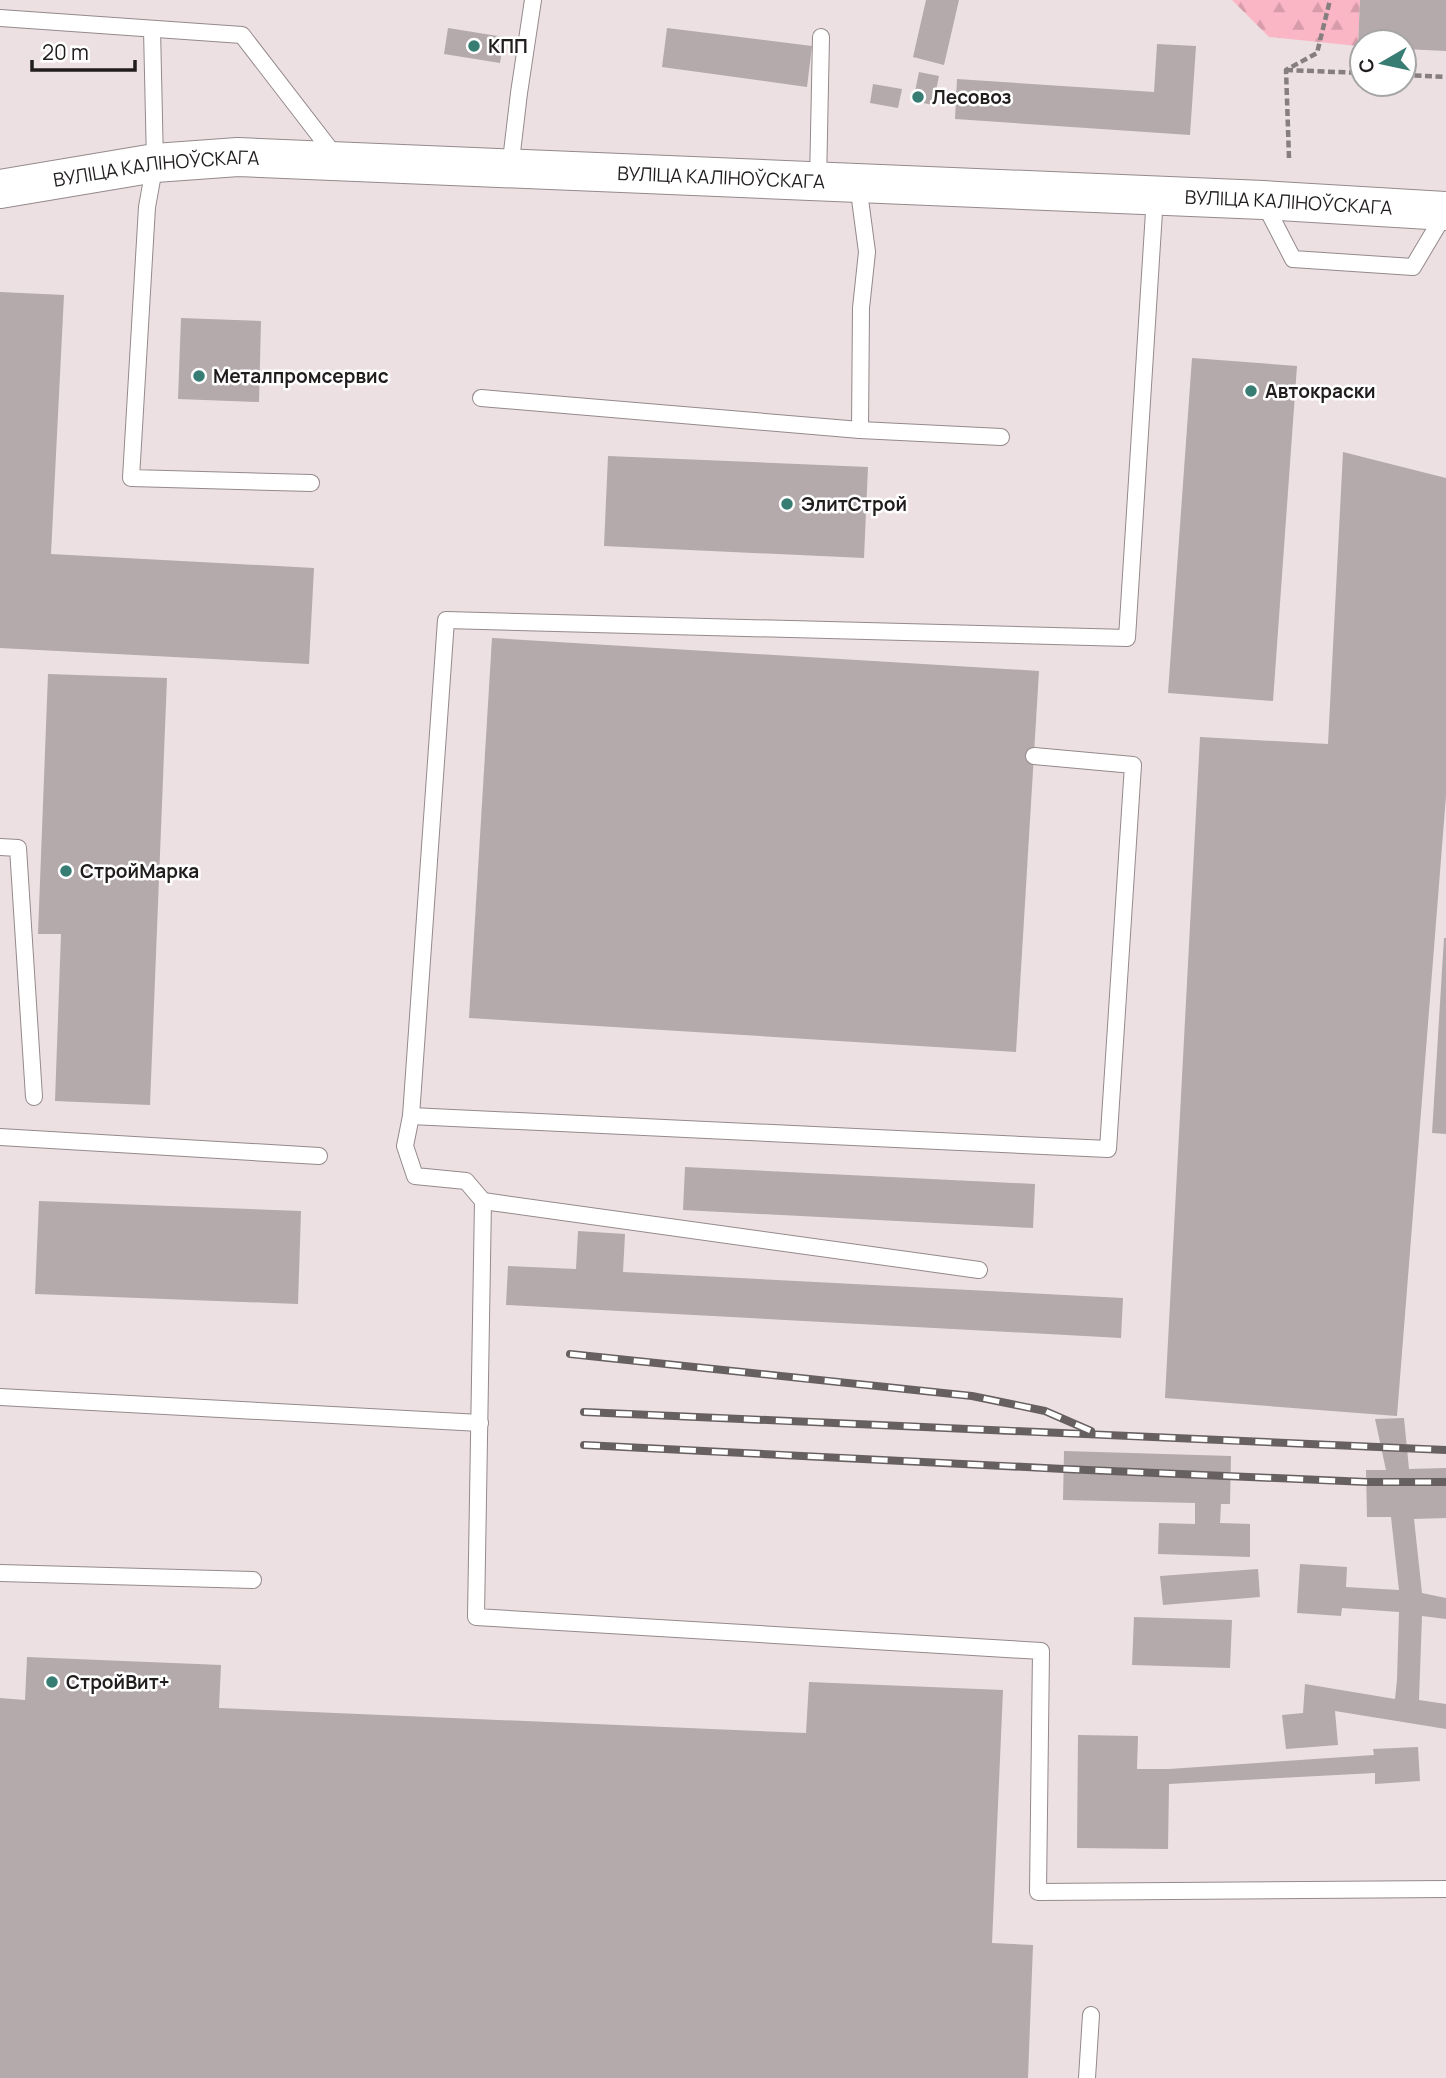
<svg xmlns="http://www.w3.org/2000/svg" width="1446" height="2078" font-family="Manrope,sans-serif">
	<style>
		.forest { fill: url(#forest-firs) }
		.building { fill: #b4a9ab }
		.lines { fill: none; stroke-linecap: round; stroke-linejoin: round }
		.service-casing { stroke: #94898b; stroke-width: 18 }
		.tertiary-casing { stroke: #94898b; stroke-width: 40 }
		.path { stroke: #867e7f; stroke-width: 4.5; stroke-dasharray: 7 3.5; stroke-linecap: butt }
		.service { stroke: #fff; stroke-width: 16 }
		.tertiary { stroke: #fff; stroke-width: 38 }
		.rail-casing { stroke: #676061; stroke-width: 8 }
		.rail { stroke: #fff; stroke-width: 5; stroke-dasharray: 16; stroke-linecap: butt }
		.poi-dot { fill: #377d74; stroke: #fff; stroke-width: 2.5 }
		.labels { text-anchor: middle; stroke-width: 5; stroke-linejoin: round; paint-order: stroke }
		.poi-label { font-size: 19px; font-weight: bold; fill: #211d1d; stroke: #fff; text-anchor: start }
		.street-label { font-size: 19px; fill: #211d1d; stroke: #fff }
	</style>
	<defs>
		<pattern id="forest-firs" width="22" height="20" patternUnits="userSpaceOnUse" patternTransform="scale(1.75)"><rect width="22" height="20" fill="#fbb6c5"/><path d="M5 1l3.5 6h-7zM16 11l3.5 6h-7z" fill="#d79ca9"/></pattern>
	</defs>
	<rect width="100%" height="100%" fill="#ece0e2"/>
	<!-- forest -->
	<path class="forest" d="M1232,0H1360L1358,46L1269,37Z"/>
	<!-- building -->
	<g class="building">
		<path d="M926,0H959L944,65L913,57Z"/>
		<path d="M1360,0H1446V51L1404,49V42H1362V47L1358,46Z"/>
		<path d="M448,28L504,37L500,63L444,54Z"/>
		<path d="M667,28L812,46L807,87L662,67Z"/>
		<path d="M1157,44L1196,46L1190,135L955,119L957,79L1154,92Z"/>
		<path d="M919,72L939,76L933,105L913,101Z"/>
		<path d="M873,84L902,89L898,108L870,103Z"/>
		<path d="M0,292L64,295L51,554L314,568L309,664L0,648Z"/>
		<path d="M181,318L261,321L259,402L178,399Z"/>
		<path d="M1192,358L1297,366L1273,701L1168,693Z"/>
		<path d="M1343,452L1446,478V796L1397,1416L1165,1398L1200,737L1328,744Z"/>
		<path d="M608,456L868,467L864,558L604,546Z"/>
		<path d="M492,638L1039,671L1016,1052L469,1018Z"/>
		<path d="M48,674L167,678L150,1105L55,1101L61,934H38Z"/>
		<path d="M1444,938H1446V1134L1432,1133Z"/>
		<path d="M685,1167L1035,1184L1033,1228L683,1210Z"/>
		<path d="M39,1201L301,1211L298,1304L35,1294Z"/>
		<path d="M578,1231L625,1234L623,1272L1123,1298L1121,1338L506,1305L508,1266L576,1269Z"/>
		<path d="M1404,1418L1409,1469L1446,1468V1518L1414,1519L1422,1593L1446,1598V1619L1422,1616L1419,1700L1446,1704V1729L1335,1711L1338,1745L1286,1749L1282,1715L1303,1713L1305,1684L1395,1699L1397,1680L1399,1612L1342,1608L1341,1616L1297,1613L1300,1564L1347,1567L1346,1587L1399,1590L1391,1517H1367L1366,1470H1386L1375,1419Z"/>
		<path d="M1064,1451L1231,1456L1230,1504H1221L1220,1523L1250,1524V1557L1158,1554L1159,1523L1195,1524V1503L1063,1500Z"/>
		<path d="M1258,1569L1260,1597L1163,1605L1160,1576Z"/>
		<path d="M1134,1617L1232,1620L1230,1668L1132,1665Z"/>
		<path d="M27,1657L221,1665L219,1708L806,1733L809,1682L1003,1690L992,1943L1033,1945L1028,2078H0V1698L25,1700Z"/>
		<path d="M1078,1735L1138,1736L1137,1769H1169L1374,1755L1373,1749L1418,1747L1420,1781L1375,1784V1773L1169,1784L1168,1849L1077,1848Z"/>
	</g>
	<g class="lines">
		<!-- service casing -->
		<g class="service-casing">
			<g id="service">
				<path d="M0,18L242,35L336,157"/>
				<path d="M152,29L155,163L147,207L131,478L311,483"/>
				<path d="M510,169L519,93L533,0"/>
				<path d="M818,182L821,37"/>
				<path d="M858,184L867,252L861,308L860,430"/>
				<path d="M1264,203L1293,259L1413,267L1445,213"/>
				<path d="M481,398L860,430L1001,437"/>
				<path d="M0,847L18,848L34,1097"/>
				<path d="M411,1116L1108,1149L1133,765L1034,756"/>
				<path d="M0,1137L319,1156"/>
				<path d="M483,1201L466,1181L415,1176L405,1146L411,1116L446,620L1127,638L1155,196"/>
				<path d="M979,1270L483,1201L476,1617L1041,1651L1038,1892L1446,1889"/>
				<path d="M0,1397L480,1423"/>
				<path d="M0,1573L253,1580"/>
				<path d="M1087,2078L1091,2015"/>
			</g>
		</g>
		<!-- tertiary casing -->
		<g class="tertiary-casing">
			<g id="tertiary">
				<path id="s1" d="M0,189L155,163L238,157L1263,200L1446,211"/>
			</g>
		</g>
		<!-- path -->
		<g class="path">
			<path d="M1286,70L1362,73"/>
			<path d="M1404,75L1446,77"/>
			<path d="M1289,158L1286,70L1317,53L1330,0"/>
		</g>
		<!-- service -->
		<use href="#service" class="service"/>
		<!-- tertiary -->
		<use href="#tertiary" class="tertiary"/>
		<!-- rail casing -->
		<g class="rail-casing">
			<g id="rail">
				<path d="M570,1354L972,1396L1045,1411L1091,1431"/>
				<path d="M584,1412L1446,1450"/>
				<path d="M584,1445L1064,1469L1367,1482H1446"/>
			</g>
		</g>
		<!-- rail -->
		<use href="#rail" class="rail"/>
	</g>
	<!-- markers -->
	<g class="poi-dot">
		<circle cx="474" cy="46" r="7"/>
		<circle cx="918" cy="97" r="7"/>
		<circle cx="199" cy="376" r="7"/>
		<circle cx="1251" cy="391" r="7"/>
		<circle cx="787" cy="504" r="7"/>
		<circle cx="66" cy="871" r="7"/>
		<circle cx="52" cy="1682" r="7"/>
	</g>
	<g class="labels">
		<!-- poi labels -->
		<g class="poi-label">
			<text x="488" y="53">КПП</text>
			<text x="932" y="104">Лесовоз</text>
			<text x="213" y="383">Металпромсервис</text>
			<text x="1265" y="398">Автокраски</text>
			<text x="801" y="511">ЭлитСтрой</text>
			<text x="80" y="878">СтройМарка</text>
			<text x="66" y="1689">СтройВит+</text>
		</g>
		<!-- street labels -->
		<g class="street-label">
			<text dy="7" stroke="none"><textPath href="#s1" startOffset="158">ВУЛІЦА КАЛІНОЎСКАГА</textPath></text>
			<text dy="7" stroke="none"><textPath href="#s1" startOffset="724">ВУЛІЦА КАЛІНОЎСКАГА</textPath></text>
			<text dy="7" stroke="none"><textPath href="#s1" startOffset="1292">ВУЛІЦА КАЛІНОЎСКАГА</textPath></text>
		</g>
	</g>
	<!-- north arrow -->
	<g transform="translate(1383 63) rotate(261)"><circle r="33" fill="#ffffff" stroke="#a6a5a5" stroke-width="2"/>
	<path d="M0-5L12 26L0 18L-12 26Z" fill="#377d74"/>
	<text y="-10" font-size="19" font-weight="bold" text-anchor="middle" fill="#211d1d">С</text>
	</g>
	<!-- scale -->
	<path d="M32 60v10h103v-10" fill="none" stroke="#211d1d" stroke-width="3.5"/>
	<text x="42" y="60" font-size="21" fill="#211d1d" stroke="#ffffff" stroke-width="5" paint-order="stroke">20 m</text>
</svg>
